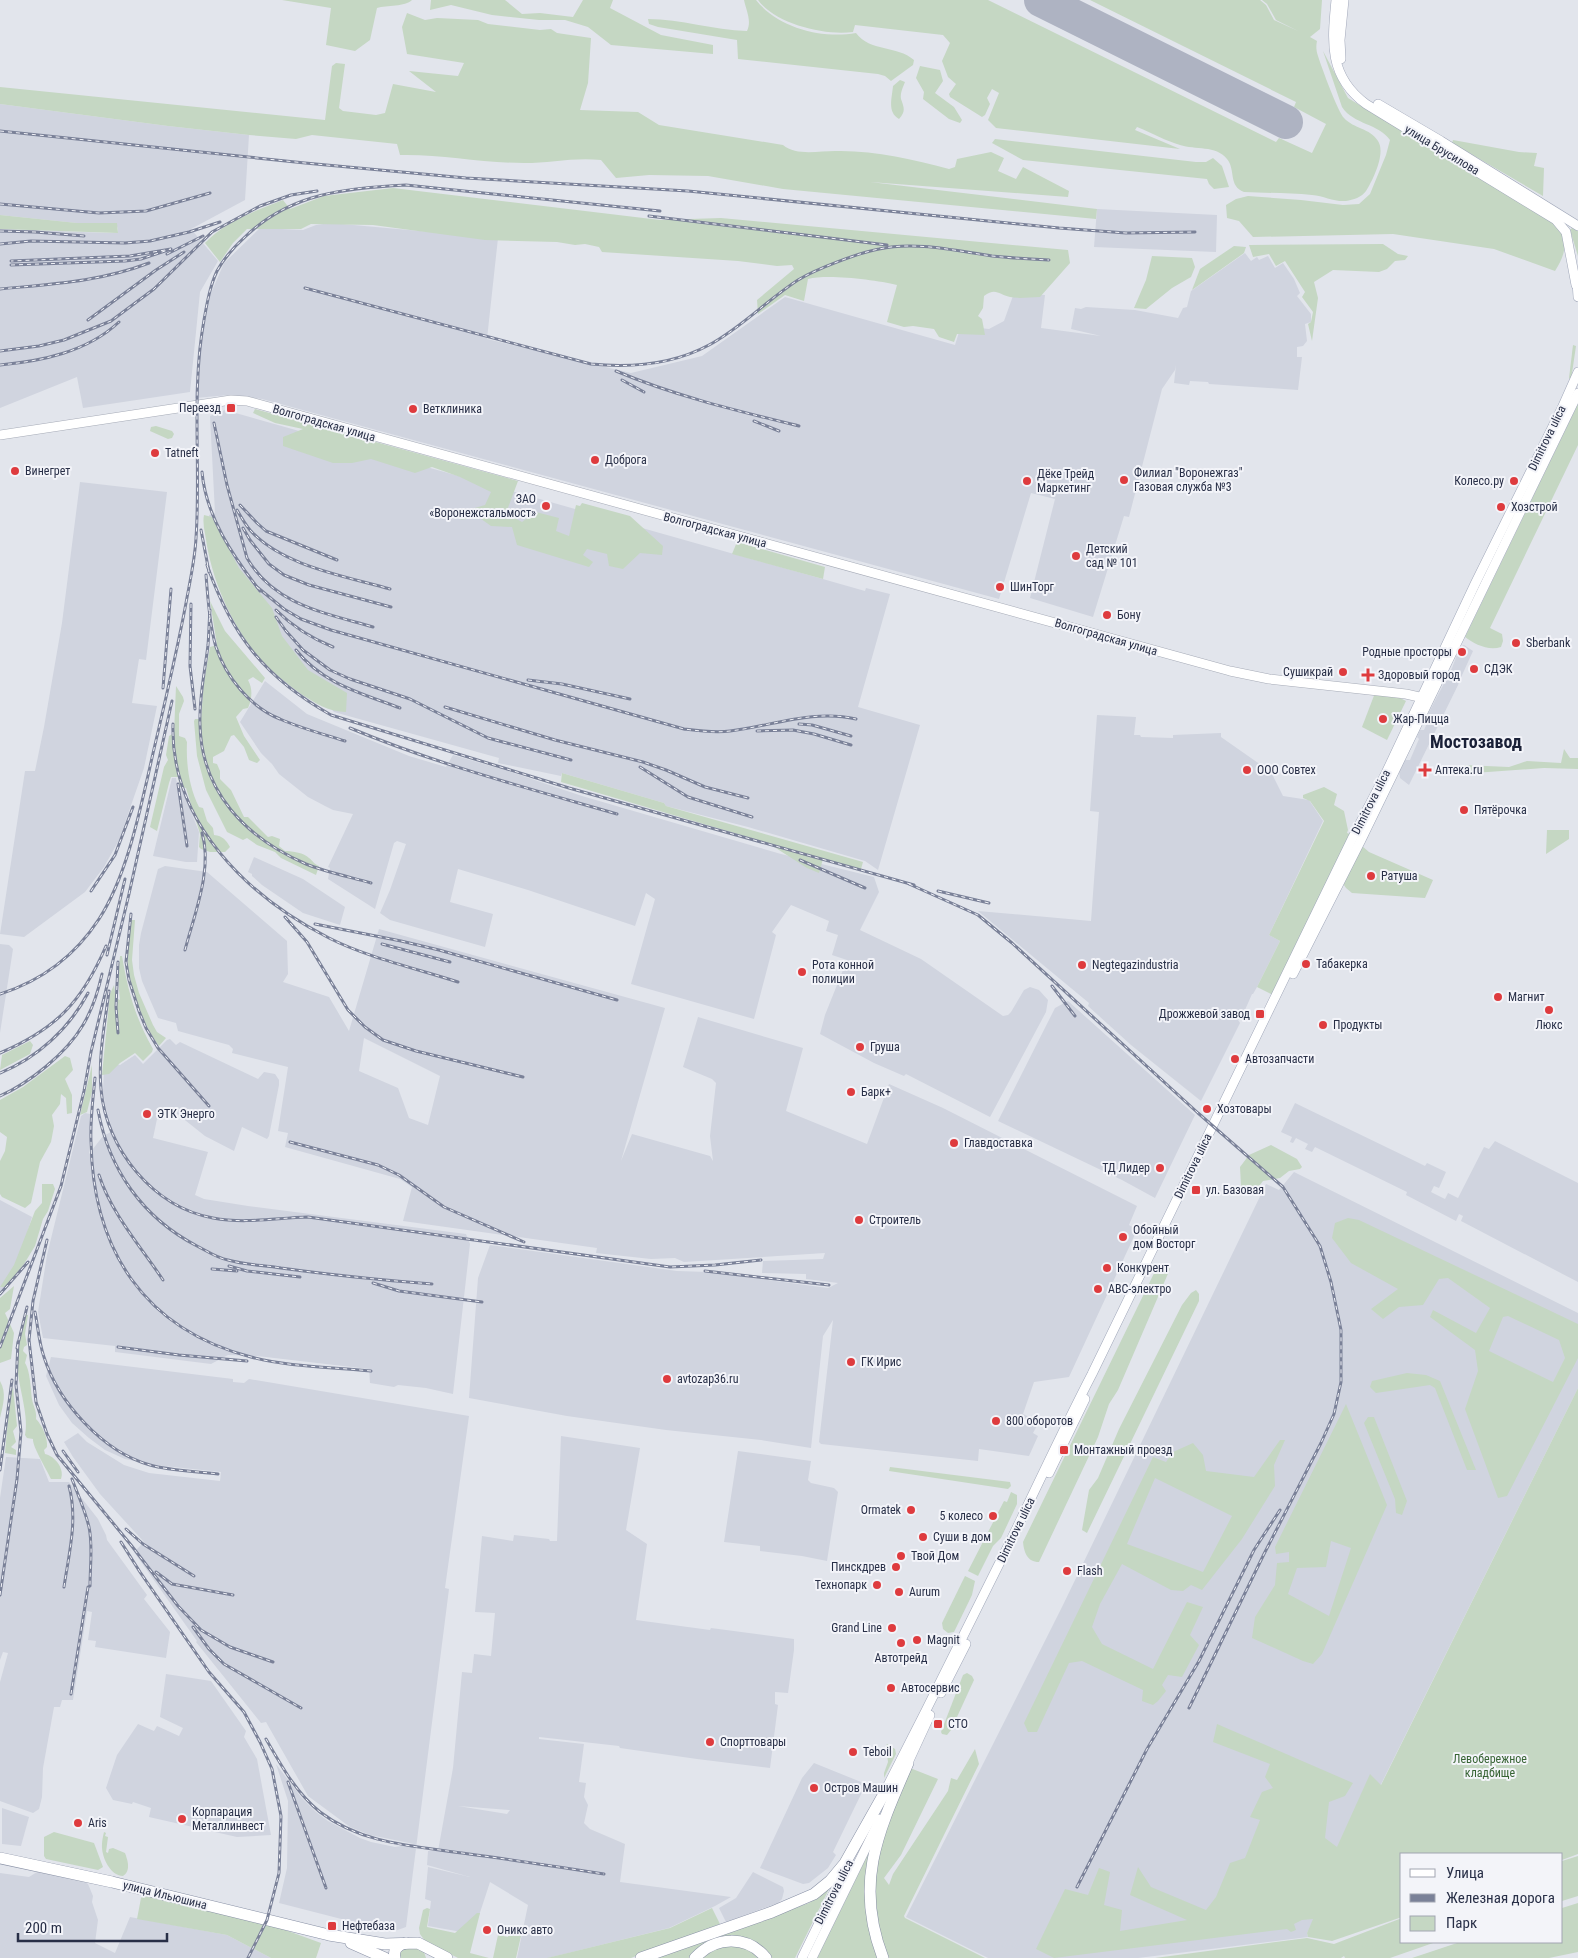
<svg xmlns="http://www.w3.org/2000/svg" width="1578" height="1958" font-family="'Roboto Condensed',sans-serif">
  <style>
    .built { fill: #d0d4df; fill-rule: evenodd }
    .green { fill: #c5d7c3; fill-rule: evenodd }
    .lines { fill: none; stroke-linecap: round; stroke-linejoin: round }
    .runway { stroke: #aeb3c2; stroke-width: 34 }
    .secondary-casing { stroke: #a6abb7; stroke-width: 10 }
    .primary-casing { stroke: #a0a7b9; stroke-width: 10 }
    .highway-casing { stroke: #8890a5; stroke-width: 12 }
    .secondary { stroke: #fff; stroke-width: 9 }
    .primary { stroke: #fff; stroke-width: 9 }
    .highway { stroke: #fff; stroke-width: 11 }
    .rail-casing { stroke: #7a8198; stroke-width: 3 }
    .rail { stroke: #f3f4f9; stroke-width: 1; stroke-dasharray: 4; stroke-linecap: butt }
    .poi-dot { fill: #de3b3e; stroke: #f3f4f9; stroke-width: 2 }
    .labels { text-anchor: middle; stroke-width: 4; stroke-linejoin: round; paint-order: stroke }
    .street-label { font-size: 12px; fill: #282f47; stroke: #f3f4f9 }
    .poi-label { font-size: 12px; fill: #282f47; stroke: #f3f4f9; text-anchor: start }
    .park-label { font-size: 12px; fill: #376434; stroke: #f3f4f9 }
    .district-label { font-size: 18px; font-weight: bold; fill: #1a2037; stroke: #f3f4f9 }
  </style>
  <rect width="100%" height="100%" fill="#e2e5ec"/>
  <!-- built -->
  <g class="built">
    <path d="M0,104l168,22 81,9 -4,65 -54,29 27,32 -18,31 -10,100 -107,16 -6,-31 -77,31v-179l108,4h10v-4l-2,-6h-39l-77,-8z"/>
    <path d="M1097,209l120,6 -1,37 -122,-5z"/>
    <path d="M331,223l167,15 -11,101 144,34 71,-17 83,-59 170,48 6,-19 28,3 15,-8 10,-28 31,2 -4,33 60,8 -30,-7 4,-21 6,1 5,-2 49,3 43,8 5,-10 4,-1 4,-16 54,-38 6,8 6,-4 2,3 9,-4 7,12 8,-5 11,16 6,14 -3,3 14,18v8l-6,2 2,17 -4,5 -6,1v10h5l-4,33 -89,-6 -1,-2 -18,-1 -1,4 -15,-2 2,-18 -1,5 -13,19 -33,128 -5,-1 -31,101 -63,-19 25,-99 -24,-6 -32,106 -737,-200 -33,-4 -34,3 3,-49 10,-49 16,-37 36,-35 43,2 13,-5z"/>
    <path d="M225,410l640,181 1,-3 24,6 -32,113 62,18 -42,145 -13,-9 -117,-34 -82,-21 -2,-3 -102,-30 -1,3 -63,-13 1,-5 -165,-46 -119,-144 -6,-53 6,-2 -5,-97z"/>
    <path d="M80,482l87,10 -21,168 -7,-1 -7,44 25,3 -13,62 -25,72 -15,27 -19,25 -61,45 -24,-3 25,-163h10l9,-44 18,-104z"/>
    <path d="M1464,645l9,6 -15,33 1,-1 -50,102 -9,-7 -1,-7 6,-11h5l9,-21 -2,-2 3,-7h4l5,-11 -2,-3 25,-48 8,-21z"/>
    <path d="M265,681l42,33 102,42 37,11 7,-12 55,16 74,25 199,58 93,23 5,15 -19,38 61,29 82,57 5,-1 3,-3 13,-22 6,-3 9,3 9,10 -2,12 -56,105 -84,-43 -2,2 -30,-13 -54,-29 5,-19 22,-55 -15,-5 6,-20 -12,-4 3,-10 -38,-16 -19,27 4,3 -22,84 -123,-35 24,-85 -9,-6 -11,33 -107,-36 -70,-21 -8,33 43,12 -8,33 -95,-27 -10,-7 10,-23 16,-46 -9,-3 -3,2 -19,66 -47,-30 2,-11 -2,-1 25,-53 -20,-4 -8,-4 -17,-9 -29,-23 -7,-10 -11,-11 -21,-31z"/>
    <path d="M1097,715l39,2 -2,18h6l1,2 32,1v-3l48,-2v4l50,35 12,24 26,4 14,21 -54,114 11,6 -23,46 -4,7h-1l-11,25 -3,1 2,3 -39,78 -70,-56 -43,-39 1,-3 -111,-92 113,10 8,-109 -9,-1z"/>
    <path d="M172,778h4l2,11h4l17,43 -2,30h-11l-33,-6z"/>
    <path d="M254,857l49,22 42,28 -5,18 -37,-12 -41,-28 -10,-9v-2l-4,-2z"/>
    <path d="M165,866l42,6 80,69 1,33 -5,8 46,15 20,34 30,-102 286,79 -44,153 11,-27 78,22 3,5 -3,-25 6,-53 -4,-4 -29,-12 15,-50 105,31 -17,63 81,33 22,-60 54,24 194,98 -8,19 8,5 -68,147 -35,5 -11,32 16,8 -6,11 5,3 -9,20 -50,-7 -1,12 -157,-17 -2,-2 14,-122 -10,16 -12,112 -50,-8 -95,-10 -99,-14 -98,-18 9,-120 12,-33 187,26 31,1 120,16 10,-5 -32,-4v-5l-44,-1 1,-12 60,-2 2,-6 -141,9 -9,-4 -24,1 -55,-6 1,-5 -194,-27 9,-34 -12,-8 -115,-32 3,-14 -10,-2 10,-64 -56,-14 1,-4 -4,-4 -51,-14 -2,-8 -18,-5 -16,-37 -3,-13v-23l2,-12 17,-64zM364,1038l76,38 -12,49 -19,-7 -11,-30 -39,-17z"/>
    <path d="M0,944l9,1 4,4 -13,84z"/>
    <path d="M1068,1001l127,114 -40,83 -33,-18 -124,-59 57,-113z"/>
    <path d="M170,1039l6,6 4,-3 78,37 6,-7 11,2 4,6v5l-10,51 -2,3 -25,-12 -8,24 -29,-15 -34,-27 -11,11 -3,-1 -4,19 55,14 -13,43 9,4 44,7 218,28 4,10 -17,150 -27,-6 -28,-3 -4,2 -24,-4 -1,-14 -112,-13 -29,-1 -17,9 -96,-12v-6l-72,-8 -5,-26 9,-57 34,-139 4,-3 5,1 -1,40 14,-18 10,-5 -7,-22 -3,-17 1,-24 3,-5 13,2 15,-10 8,9 24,-24z"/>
    <path d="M1295,1103l122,59 8,4 2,-3 19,9 -7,16 -5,-2 -3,6 14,7 3,-6 10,5 26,-51 5,2 6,-8 83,42v99l-117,-61 2,-5 -4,-2 -3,7 -50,-26 1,-3 -92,-45 -3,5 -7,-3 3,-5 -12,-6 -3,5 -3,-1 2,-5 -11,-5z"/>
    <path d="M1294,1172l284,141v75l-271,545 1,4 -170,21h-150l-82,-41 157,-312 203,-421 13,6z"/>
    <path d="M0,1200l32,17 -15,49 -17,28z"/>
    <path d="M51,1357l182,22v3l11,1 5,-4 220,37 -24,172 4,1 -43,338 -14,5 -113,-29 8,-35 1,-67 -12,-37 25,33 15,15 12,9 32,17 11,4 24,5 19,-3 -44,-9 -20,-8 -42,-31 -42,-74 -5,1 -65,-81 1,-1 -63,-89 10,-10 -44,-48 -27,-37 -9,-15 14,-9 9,9 37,23 25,8 71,8 1,-9 -67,-7 -29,-6 -20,-9 -16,-12 -17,-15 -13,-18 -13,-29z"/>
    <path d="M561,1436l79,12 -14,82 21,14 -11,76 74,10 1,-2 83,11v11l-6,43 -13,-1v12l3,1 -8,63 -73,-9 -77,-11 -1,-2 -80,-9v2l45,5 -5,38 7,1 -2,14 4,8 -4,18 6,6 35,15 -5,38 111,15 -16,9 -46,22 -121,30h-31l11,-53 -38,-23 -17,52 -45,-8 3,-25 -6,-2 3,-32 42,10 -43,-12 1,-14h10l15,-83 9,-96 10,1 2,-19 17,2 4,-43 -20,-1 7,-76 31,5 1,-6 35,4 1,2h7zM458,1806l51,4h1l-3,4z"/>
    <path d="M738,1451l73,10 -3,19 3,3 23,5 4,4 -11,69 -25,-5 -42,-5v-5l-36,-4z"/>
    <path d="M6,1457l34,2 9,23h20l29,37 8,16 1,5 40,55 -3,4 26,33 -4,26 -71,-11 1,-6 -8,-1 4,-28 -5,-1 -14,89h-11l-2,7h-6l-11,61 -1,29 -3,12 -6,4 -33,-12v-119l8,-29 -5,-1 -3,8v-162z"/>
    <path d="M166,1674l45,7 35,50 -2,6 13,22 14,76 -34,2 -88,-20 2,-9 -18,-6 -1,2 -19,-4 -7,-12 11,-33 21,-31 16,7 3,-5 22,10 4,-8 -23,-11z"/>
    <path d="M814,1763l52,21 -33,68 3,3 -8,13 -19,15 -6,1 -43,-16 42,-90z"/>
    <path d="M2,1808l27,9 -8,29 -19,-2z"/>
    <path d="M37,1872l44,8 7,4 5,12 -1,6 6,18 -3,23 20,10 15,-36 97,18 44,23h-271v-85l29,4z"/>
    <path d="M753,1872l30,15 1,4 -2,8 -4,4 -52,19 -7,-14 17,-10z"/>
  </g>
  <!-- green -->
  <g class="green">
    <path d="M282,0h130c-7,7 -25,5 -35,8l-7,32 -15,11 -29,-6 5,-37z"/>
    <path d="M431,0h74l17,14 18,-1 33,4 10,-17h30l-3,8 51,27 52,10v9l-102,-9 -23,-18 -23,-7h-26l-47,-5 -41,-10 -21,5z"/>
    <path d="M744,0h12c22,28 66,39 100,33 14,19 41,12 58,27l-1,5 -22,16 -6,-5 -7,-2 -140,-15 -1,-19 -79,-13 -9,-3 -1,-5c33,0 65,11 99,12 5,-10 -1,-21 -3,-31z"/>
    <path d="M758,0h230l288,142 3,-4 33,15 14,-29 -32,-17 2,-5 -206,-102h170l6,5 8,15 24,11 -22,-11 -9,-16 -5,-4h60l-2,29 -10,8 7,4c-1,5 -1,9 1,15 3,10 20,56 26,62 10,11 26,10 34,23 8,12 -5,39 -12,50 -4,6 -13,9 -20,10 -12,1 -22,-5 -34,-6 -22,-2 -45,-2 -68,-3 -16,-6 -8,-22 -17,-33 -11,-14 -32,-9 -47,-14 -14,-4 -28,-12 -43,-18l-2,3 45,19 -184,-21 -8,-8 11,-27 -7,-4 -5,9 3,6 -5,11 -3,2 -32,-20 -1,-3 7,-10 -8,-7 -6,-16 8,-18 -7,-8 -88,-10 -2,7c-28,4 -78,-8 -95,-32z"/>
    <path d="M407,13l18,7 12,-2 41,2 10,4 52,6 11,-1 6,4 34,5 -3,45 -8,27 58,2 21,13 124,20c13,11 35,6 52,6 38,-1 77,8 114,18l6,-2 2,-8 34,-7 13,6 -6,13 18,8 7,-12 46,24 -1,6 -198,-15 227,27 -1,10 -313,-30 -75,-13 -59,-1 -33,3 -15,-18c-26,-3 -51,3 -77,3 -42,0 -83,-9 -124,-8l-3,-11 -85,-9 -16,4 -47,-4 -81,-9 -168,-22v-17l325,33 7,-54 4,-3 9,1 -6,44 4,3 33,4 9,-2 8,-29 43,8 -27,-21 49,5 6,-13 -57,-9 -5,-27z"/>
    <path d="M1323,51l25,47 207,126c14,16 11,30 0,47l-61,-22 -101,-15 -140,3 -14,-16 -12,-3 -1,-13 10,-6 12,-3 53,4 42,5 16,-1 11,-10 16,-39 4,-15c-12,-17 -36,-15 -48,-33z"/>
    <path d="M920,66l20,4 3,11 -8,12 19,14 8,13 -2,3 -11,-4 -26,-20 1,-7 -8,-14z"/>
    <path d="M900,80l5,2c-2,5 -5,11 -4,17 3,9 5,12 -2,20 -12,-7 -7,-21 -6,-33z"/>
    <path d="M995,139l201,23h10l7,-4 9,8 7,21 -15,2 -5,-5 -2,-5 -184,-19 -31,-17z"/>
    <path d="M1453,140l66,12 18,1 -3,13 10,2 -1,28 -91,-53z"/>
    <path d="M393,188l267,32 61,-2 347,32 2,13 -30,34c-10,0 -21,2 -30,0 -11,-2 -14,-10 -26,-1l-1,12 -5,8 4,3 3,16 -28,-1 -3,8 -15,-5 -5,-8 -21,-3 -9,1 -17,-5 10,-37c-22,-5 -68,-11 -89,-6l-4,22 -19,-6 -27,19 -1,-14 37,-31 -2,-4 -15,1 -39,-5 -136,-9 -3,-5 -14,-3 -10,1 -18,-3 -72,-2 -112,-15 -62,-1 -10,5h-54l-14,14 -13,19 -15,-19c19,-21 52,-33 78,-43l7,9 34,-13z"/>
    <path d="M0,215l77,8h40l1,10 -118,-4z"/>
    <path d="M1572,228l6,3v25l-8,-26z"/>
    <path d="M1383,244l15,10 10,2 -3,4 -10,1 -8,8 -8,3 -46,-2 -19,12 4,16 -6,43 -4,-17 3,-2 2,-10 -11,-15 3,-5 -20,-31 -9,5 -7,-12 -16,3 -4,-12z"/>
    <path d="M1234,246l12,1 -2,6 -52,37 8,-21z"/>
    <path d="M1152,256l40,2 3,9 -4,10 -19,11 -26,21 -12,-1 12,-28z"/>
    <path d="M1573,345l3,1 -5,34 -2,-2z"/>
    <path d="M1578,404v41l-88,183 12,6 1,7 -2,6c-13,4 -27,-3 -36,-10l1,-2z"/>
    <path d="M255,409l263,72 -12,32 16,9 8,-6 2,-5 27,7 -3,13 13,5 7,-31 4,1 2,-3 48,13 33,30 -1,9 -22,-2 -17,16 -14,-3 -2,-12 -20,-5 -4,6 10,7 -4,5 -72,-22 -5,-18 -21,-1 -14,-10 -16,4v-8l24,-7 6,-13 -31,-15 -28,-10 -17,6 -44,-14 -19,4h-19l-50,-17v-9l20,-8 -28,-6 -22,-10z"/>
    <path d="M156,426l16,5 2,3 -2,4 -4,1 -18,-8 1,-4z"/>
    <path d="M204,515l8,2 27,51 33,40 10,28 26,34 39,23 -1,19c-17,0 -31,-9 -45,-18 -16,-12 -34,-26 -46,-41 -24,-31 -41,-69 -48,-107 -1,-10 -5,-21 -3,-31z"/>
    <path d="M737,542l88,25 -2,12 -91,-25z"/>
    <path d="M210,601l15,30 40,47 -3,5 -9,-6 -5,3c5,9 4,19 0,28l-5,1 -7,8 8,19 16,24 -3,3 -8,-3 -5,-13 -10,-12 -3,1 -7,15 -11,6v6l4,1 3,7v8l11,11 13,27h4l20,20 4,-1 8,3 -1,7 6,5c8,0 19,2 24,7 4,3 5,6 10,8l-3,9 -35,-17 -6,-6 -18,-7 -10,-7 -4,2 -16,-8 -21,-42 -9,-34 -3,-35 1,-2h6l3,-37 6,-35 7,-2z"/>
    <path d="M176,686l7,11 1,4 -5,13v22l6,2 2,4c-1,22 2,45 12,65l4,1 4,13 6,7 1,7c9,1 12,5 16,12l-5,5h-15l-9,-3 -2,-2 1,-13 -14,-46 -6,-1 -2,-10h-7l-2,6 -12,48 -7,-4 14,-60 4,-7 -2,-5 3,-19 5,-3z"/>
    <path d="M1375,693l21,3 10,5 -19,39 -25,-13z"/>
    <path d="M1564,749l6,9h8v11l-34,-1 -84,6 3,-9 46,2 18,-6 34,2z"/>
    <path d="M562,773l102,30 2,3 197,56 -2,7 -38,-10 -4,14 -12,-5 -39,-25 -207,-61z"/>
    <path d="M1324,787l13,7 -3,11 10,6 4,19 -1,3 3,1 -77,161 -16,-8 23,-46 -11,-6 55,-114 -14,-20 -7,-3v-3z"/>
    <path d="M1547,830h22v9l-23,15z"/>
    <path d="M1362,846l7,6 64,28 -8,18 -73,-5 -6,-5 -4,-6z"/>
    <path d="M131,920h4l-3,40 2,15 5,18 14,32 4,7 9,6 -7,8c-15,-20 -28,-54 -31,-79 -2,-15 2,-32 3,-47z"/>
    <path d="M120,956h2c6,35 13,61 31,93l-1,3 -9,9 -8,-8 -15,10 -11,11 -7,1 8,-81 4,-9 2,13 4,2 -2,-20z"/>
    <path d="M30,1041l3,4 -3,9 -30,16 2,-15z"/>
    <path d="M65,1056l5,2 3,12 -8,9 7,16v18l-5,1 -1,-16 -5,-4 -1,10 -8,11 2,11 -3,16 -11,20 -9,41 -6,5 -23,-11 -2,-3v-33l5,-10 2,-14 -7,-5v-32l23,-13z"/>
    <path d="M92,1065v27l-5,20 -7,3z"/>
    <path d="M1271,1145l26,14 5,8 -2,2 -11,2 -9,7 -17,3 -10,13 -8,-2 -4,-6 -1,-19 9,-12z"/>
    <path d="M42,1184h11l2,5 -7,22 -5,8 -8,27 -11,18 -18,23h-6l14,-22 21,-54 7,-8z"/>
    <path d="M1348,1218l11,2 219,104v34l-71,138 -9,2 -33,-89 13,-38 -3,-21 -45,-33 3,-7 43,23 14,-25 -42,-30 -9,1 -16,26 -24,2 -16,12 -12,-10 27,-20 -47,-26 -19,-25 3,-15zM1508,1316l51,24 6,18 -12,24 -64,-31 14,-34z"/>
    <path d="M1159,1263l8,1 3,5 -52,121 -9,14 -11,33 -59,125c-12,0 -15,-10 -16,-20z"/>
    <path d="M14,1286l-4,23 -5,4 9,20 -3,26 -11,4v-65z"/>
    <path d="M1196,1290l3,4v7l-112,232 -5,-3 7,-40 9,-12 21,-49 63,-124 9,-12z"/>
    <path d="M26,1315h2l-3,19 2,11 -3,2 -1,4 4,4 -2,8c5,7 6,27 7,36 1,7 5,12 4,20 6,6 12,19 11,28l-3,3 1,4c10,2 20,15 16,25h-10c-4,-9 -19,-33 -18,-40l-6,-1 -2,-3c4,-17 -5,-44 -7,-62 -2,-19 3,-39 8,-58z"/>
    <path d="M1407,1373l19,2 14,6 36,89h-9l-32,-82 -5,-3 -54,8 -6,-6 2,-6z"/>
    <path d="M0,1381c7,12 3,24 0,37z"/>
    <path d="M13,1387l4,39 -4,5 3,11 -5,5 5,3v5l-11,-2 5,-56z"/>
    <path d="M1578,1388v466l-16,6v-6h-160v63l-70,24 -24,-4 -1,-4 6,-14 -11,1 -8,4 2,6 -5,2 -4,-3 -233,29 -18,-9 29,-60 23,6 11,-27 11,4 -6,33 18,5 -2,21 67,-11 -57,-25 8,-28 13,20 55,23 10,-13 14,-34 15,-5 15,-38 -10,-3 12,-25 11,-4 -8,-11 5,-13 -57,-22 4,-18 136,59 -8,13 -16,6 -4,36 12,9 33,-73 11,11z"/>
    <path d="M1346,1404l41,101 -65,149 -9,10 -10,-3 -51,-23 3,-21 20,-32 2,-22 12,-1v-10l-13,2 -1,-7zM1331,1541l20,7 -22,68 -41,-22 9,-26 29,-1z"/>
    <path d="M1368,1417h6l33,84 -5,14 -6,-2 -1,-14 -31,-76z"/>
    <path d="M1280,1440h5l-11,25 1,21 -33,53 -40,51 -11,-5 -8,6 -12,-1 -49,-26 -22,40 -8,23 10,17 51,25 34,-67 16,5 -13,28 9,10 -17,32 -14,-2 -6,10 4,6 -8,10 -5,4 -11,-4 1,-11 -61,-29 -13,2 -32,69h-9l-4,-9 129,-266 13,5 7,-10 20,-9 10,12 3,16 48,6zM1155,1478l77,38 -29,56 -76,-28z"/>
    <path d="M890,1467l120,15 1,4 -3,3 -119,-18z"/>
    <path d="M1011,1492l6,3v9l-16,34 -8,8 -15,30 -10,-5 36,-70 3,1z"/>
    <path d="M965,1576l10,5 -3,14 -18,37 -6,1 -5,-4 -1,-6z"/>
    <path d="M967,1673l5,3 2,4 -23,50 -4,5 -5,-1 -1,-2 22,-57z"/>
    <path d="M887,1744l8,5 1,5 -12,24v-5l4,-11 -2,-16z"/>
    <path d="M975,1749l4,15 -75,152 1,2 80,40h-98l-9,-27 -4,-35 7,-56 29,-72 28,11 -37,76 -17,23 5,7 4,-11 55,-83 3,-13 6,2z"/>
    <path d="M54,1832l40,11 9,24 -5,3 -52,-11 -2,-3v-19z"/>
    <path d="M104,1832l2,1 -1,3 3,1 -2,15 2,1 1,-4 4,-1 12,5c3,8 6,18 -2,23 -13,0 -22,-20 -21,-32 0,-3 1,-8 2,-12z"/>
    <path d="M872,1846l-4,21 11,91h-62z"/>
    <path d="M1578,1856v40l-16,5v-40z"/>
    <path d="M829,1889l-34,69h-23l-27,-19 -54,19h-35l153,-55z"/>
    <path d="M146,1893l131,34 44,16 -5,15h-45l-44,-23 -90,-16 4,-21z"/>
    <path d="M1578,1903v49l-29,6h-137l48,-16h102v-34z"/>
    <path d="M427,1908l3,1 -3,18 28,6 22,-20h3l-10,40 19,5h-31l-33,-17 -5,-7 -1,-6 4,-18z"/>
    <path d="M712,1908l8,16 -89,34h-84l123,-30z"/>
    <path d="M1402,1918v24h34l-46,16h-45l-1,-2 -3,2h-186l152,-20 27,6z"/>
    <path d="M511,1925l12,2 -7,31h-23l5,-23 10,2z"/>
    <path d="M721,1945l23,1 17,12h-61z"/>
    <path d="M414,1947l10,5 2,6h-26v-9z"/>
  </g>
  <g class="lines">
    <!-- runway -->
    <path class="runway" d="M1041,0l245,122"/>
    <defs>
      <path id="secondary" d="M0,435l231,-35 16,1 983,270 39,8 137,15 22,5"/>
      <g id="primary">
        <path d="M1336,0c-4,41 -8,76 30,104l190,116 10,12 10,53"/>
        <path d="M1341,59l-1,-19 4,-40"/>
        <path d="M1378,104l63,37 137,85"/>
        <path d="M1577,281l1,16"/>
        <path d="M1293,974l68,-134 217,-447"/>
        <path d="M1049,1473l36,-74"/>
        <path d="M941,1693l25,-49"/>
        <path d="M906,1767l24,-52"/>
        <path d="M882,1797c44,-86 87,-172 130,-259 26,-54 52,-110 80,-164l261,-537 33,-64 89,-189 87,-176 16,-36"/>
        <path d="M802,1958l46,-94"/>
        <path d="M812,1958l68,-139"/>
      </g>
      <g id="highway">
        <path d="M0,1858l112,24 217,53 56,9 33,-1 29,15"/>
        <path d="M351,1943l34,15"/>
        <path d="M395,1958c-2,-9 3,-13 11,-15"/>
        <path d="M641,1958l131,-46 42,-18 16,-13 15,-18 40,-71"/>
        <path d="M695,1958c20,-22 52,-23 71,0"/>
        <path d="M883,1958c-29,-75 -5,-126 25,-195"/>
      </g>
    </defs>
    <!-- secondary casing -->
    <use href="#secondary" class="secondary-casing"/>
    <!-- primary casing -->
    <use href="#primary" class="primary-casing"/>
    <!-- highway casing -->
    <use href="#highway" class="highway-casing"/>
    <!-- secondary -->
    <use href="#secondary" class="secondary"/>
    <!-- primary -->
    <use href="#primary" class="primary"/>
    <!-- highway -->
    <use href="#highway" class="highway"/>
    <defs>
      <g id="rail">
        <path d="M0,131l305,32 161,15 222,13 371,37 67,5 69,-1"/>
        <path d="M0,204l99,9 47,-2 64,-18"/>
        <path d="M649,216l238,29"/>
        <path d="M0,231l35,1 49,4"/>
        <path d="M0,244l31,-3 94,2 25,-2 39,-9 31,-10"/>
        <path d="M167,254l36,-18"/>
        <path d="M11,265l114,-4 16,-2 30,-10 -41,7 -119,5"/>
        <path d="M305,288l286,76c41,4 81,1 118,-19 32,-17 58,-45 89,-65 18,-11 60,-27 81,-31 37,-8 77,2 113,7 19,2 38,3 57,4"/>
        <path d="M0,289c52,-5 99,-7 149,-26"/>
        <path d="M88,320l68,-50 28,-18"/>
        <path d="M0,351l39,-5 25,-6 47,-19 43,-32 58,-57 48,-26 31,-11 26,-4"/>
        <path d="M0,365c42,-4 87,-13 119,-43"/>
        <path d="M616,371c59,25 122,40 183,55"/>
        <path d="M622,380l22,12"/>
        <path d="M754,421l25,10"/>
        <path d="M214,423l13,62 20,73c27,47 78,55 126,69"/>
        <path d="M202,472c4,45 31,84 58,119"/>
        <path d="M240,505l17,18 9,8 71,29"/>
        <path d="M237,510c4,7 8,14 13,20 32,36 95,46 140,59"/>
        <path d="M243,528l7,12 19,24 15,11 25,10 82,22"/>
        <path d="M201,530l8,42"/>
        <path d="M207,565c25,71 58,113 124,150l238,73 345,97"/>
        <path d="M206,575c2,23 3,49 10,72 10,30 34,60 64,72 20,9 43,15 65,22"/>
        <path d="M257,587l27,22 17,10 30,11 353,99c16,2 30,4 46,2 42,-5 83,-22 126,-12"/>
        <path d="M191,604l-1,62 5,43"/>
        <path d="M210,610c-1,12 -1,23 -2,35 -3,26 -9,52 -8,79 1,68 46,114 106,140 20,8 44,13 65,19"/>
        <path d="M276,610c17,17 35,28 57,37"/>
        <path d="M276,617l10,14 17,19 27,20 20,9 60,20 78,39 83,22"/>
        <path d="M296,650c27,34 65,43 104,58"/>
        <path d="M528,680l34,4 68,15"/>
        <path d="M163,688l8,-99"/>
        <path d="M445,707l110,33 88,22 23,8 39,17 43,11"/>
        <path d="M173,724c-3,98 75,173 156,214 37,19 89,31 129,44"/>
        <path d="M799,724l13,1 39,11"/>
        <path d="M350,728c86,36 177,60 267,86"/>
        <path d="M757,731l36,-1 21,4 37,11"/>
        <path d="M640,767l48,30 64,20"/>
        <path d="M178,784l9,62"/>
        <path d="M800,860l65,28"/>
        <path d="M909,884l69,31 34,28 186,170 85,74 37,59 11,36 10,48v52l-7,32 -13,29 -57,111 -75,154"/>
        <path d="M91,891l24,-36 18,-48"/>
        <path d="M938,891l51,12"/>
        <path d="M131,914l-5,48 3,18 10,31 7,17 12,20 51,58"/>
        <path d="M285,917l22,25 41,68 17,17 18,13 33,11 107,26"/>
        <path d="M315,924l86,17 38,9 178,50"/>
        <path d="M382,944l68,18"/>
        <path d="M185,950c9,-35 28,-81 17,-117"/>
        <path d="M107,955l18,-76"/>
        <path d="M118,962l-2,45 2,26"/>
        <path d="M1052,986l23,30"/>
        <path d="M109,991c-4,32 -11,66 -8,98 5,60 52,118 112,129 32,6 62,0 95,-1l362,50 45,-2 46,-5"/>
        <path d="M0,994c41,-13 75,-38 99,-75 32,-49 45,-130 59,-187 10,-43 20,-86 28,-129 4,-22 9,-44 10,-65 5,-73 -5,-146 8,-218 3,-17 6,-34 13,-49 7,-13 18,-25 29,-35 45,-43 100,-48 160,-51l254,26"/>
        <path d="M0,1053c56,-24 82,-51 106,-107"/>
        <path d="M0,1073c37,-15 69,-44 88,-80"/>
        <path d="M95,1078c-2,21 -5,42 -4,64 2,108 53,187 160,215 37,10 81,10 120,14"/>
        <path d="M0,1096c29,-13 66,-42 83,-71 9,-15 15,-33 19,-51"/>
        <path d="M98,1110c11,60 45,108 99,136 10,5 20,12 31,14 17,5 36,5 53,8 50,7 100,12 151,16"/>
        <path d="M290,1142l88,23 21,10 45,32 80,35"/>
        <path d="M99,1175c12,38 42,72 64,105"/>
        <path d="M47,1240l-14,61 -4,39 7,62 11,32 10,21 74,90 47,61 23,24 29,17 43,15"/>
        <path d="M229,1266l18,5 53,6"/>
        <path d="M212,1269l25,2"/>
        <path d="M705,1271l124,14"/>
        <path d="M373,1283l26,8 83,11"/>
        <path d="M0,1294l28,-32"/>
        <path d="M35,1312c3,15 4,31 9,45 14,45 59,95 106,108 21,6 46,6 68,9"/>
        <path d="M0,1347l61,-161 23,-95 7,-39 38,-158 43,-193"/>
        <path d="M118,1347l61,8 68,6"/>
        <path d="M17,1348l10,-41"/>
        <path d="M63,1451l15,21"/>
        <path d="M0,1470l12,-90"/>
        <path d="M126,1529l17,15 51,32"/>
        <path d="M121,1542l19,30 69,100 35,40 16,30 12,27 9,47 -2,57 -12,47 -19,38"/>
        <path d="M156,1572l16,12 61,11"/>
        <path d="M64,1587c5,-34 14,-67 5,-101"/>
        <path d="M0,1595l17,-116 4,-47 -5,-47 2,-43"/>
        <path d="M193,1627l16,22 15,15 77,44"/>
        <path d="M71,1694l17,-107 2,-1c0,-19 3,-40 -1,-59 -4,-17 -11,-32 -17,-48"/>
        <path d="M266,1739c15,26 30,54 54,73 43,33 97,34 149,42 45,6 90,13 135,20"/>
        <path d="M288,1782l38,106"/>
        <path d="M1077,1887l70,-138 52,-88 55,-111 26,-40"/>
      </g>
    </defs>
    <!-- rail casing -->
    <use href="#rail" class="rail-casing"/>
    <!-- rail -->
    <use href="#rail" class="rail"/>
  </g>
  <!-- markers -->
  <g class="poi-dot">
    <rect x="226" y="403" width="10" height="10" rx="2.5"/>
    <circle cx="413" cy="409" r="5"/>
    <circle cx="155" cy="453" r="5"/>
    <circle cx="595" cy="460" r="5"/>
    <circle cx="15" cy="471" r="5"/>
    <circle cx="1124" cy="480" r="5"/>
    <circle cx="1027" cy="481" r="5"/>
    <circle cx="1514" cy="481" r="5"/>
    <circle cx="546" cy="506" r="5"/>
    <circle cx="1501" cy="507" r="5"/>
    <circle cx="1076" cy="556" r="5"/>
    <circle cx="1000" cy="587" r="5"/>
    <circle cx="1107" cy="615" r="5"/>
    <circle cx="1516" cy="643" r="5"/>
    <circle cx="1462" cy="652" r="5"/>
    <circle cx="1474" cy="669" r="5"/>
    <circle cx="1343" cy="672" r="5"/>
    <path d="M1365.5 667.5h5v5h5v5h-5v5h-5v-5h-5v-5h5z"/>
    <circle cx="1383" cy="719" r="5"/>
    <circle cx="1247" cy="770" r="5"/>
    <path d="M1422.5 762.5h5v5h5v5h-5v5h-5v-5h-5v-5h5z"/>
    <circle cx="1464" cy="810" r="5"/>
    <circle cx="1371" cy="876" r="5"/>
    <circle cx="1306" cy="964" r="5"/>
    <circle cx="1082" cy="965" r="5"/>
    <circle cx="802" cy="972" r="5"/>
    <circle cx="1498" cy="997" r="5"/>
    <circle cx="1549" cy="1010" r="5"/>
    <rect x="1255" y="1009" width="10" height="10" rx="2.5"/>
    <circle cx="1323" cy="1025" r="5"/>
    <circle cx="860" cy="1047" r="5"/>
    <circle cx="1235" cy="1059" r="5"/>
    <circle cx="851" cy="1092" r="5"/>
    <circle cx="1207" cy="1109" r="5"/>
    <circle cx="147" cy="1114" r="5"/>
    <circle cx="954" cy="1143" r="5"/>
    <circle cx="1160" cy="1168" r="5"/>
    <rect x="1191" y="1185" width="10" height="10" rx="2.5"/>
    <circle cx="859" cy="1220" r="5"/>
    <circle cx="1123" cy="1237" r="5"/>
    <circle cx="1107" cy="1268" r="5"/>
    <circle cx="1098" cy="1289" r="5"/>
    <circle cx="851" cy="1362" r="5"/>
    <circle cx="667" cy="1379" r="5"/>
    <circle cx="996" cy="1421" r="5"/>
    <rect x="1059" y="1445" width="10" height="10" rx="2.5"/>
    <circle cx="911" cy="1510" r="5"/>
    <circle cx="993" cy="1516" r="5"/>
    <circle cx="923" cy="1537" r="5"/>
    <circle cx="901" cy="1556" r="5"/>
    <circle cx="896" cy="1567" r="5"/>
    <circle cx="1067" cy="1571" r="5"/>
    <circle cx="877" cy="1585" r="5"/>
    <circle cx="899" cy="1592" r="5"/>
    <circle cx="892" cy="1628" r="5"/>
    <circle cx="917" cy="1640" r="5"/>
    <circle cx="901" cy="1643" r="5"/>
    <circle cx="891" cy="1688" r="5"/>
    <rect x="933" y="1719" width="10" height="10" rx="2.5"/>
    <circle cx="710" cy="1742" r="5"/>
    <circle cx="853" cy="1752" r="5"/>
    <circle cx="814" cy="1788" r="5"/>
    <circle cx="182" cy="1819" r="5"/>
    <circle cx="78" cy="1823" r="5"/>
    <rect x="327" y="1921" width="10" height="10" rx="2.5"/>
    <circle cx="487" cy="1930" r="5"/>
  </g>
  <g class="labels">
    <!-- street labels -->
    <g class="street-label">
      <text transform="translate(1442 150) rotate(31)" y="4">улица Брусилова</text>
      <text transform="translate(324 423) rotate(16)" y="4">Волгоградская улица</text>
      <text transform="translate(1547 438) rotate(-64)" y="4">Dimitrova ulica</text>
      <text transform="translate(715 530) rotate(15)" y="4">Волгоградская улица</text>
      <text transform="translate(1106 637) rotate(16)" y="4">Волгоградская улица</text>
      <text transform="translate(1371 802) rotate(-63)" y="4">Dimitrova ulica</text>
      <text transform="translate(1193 1166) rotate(-64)" y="4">Dimitrova ulica</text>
      <text transform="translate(1016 1530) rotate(-64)" y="4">Dimitrova ulica</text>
      <text transform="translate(834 1892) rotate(-63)" y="4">Dimitrova ulica</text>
      <text transform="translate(165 1895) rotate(14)" y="4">улица Ильюшина</text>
    </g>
    <!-- poi labels -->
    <g class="poi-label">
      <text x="221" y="412" text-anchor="end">Переезд</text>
      <text x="423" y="413">Ветклиника</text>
      <text x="165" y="457">Tatneft</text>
      <text x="605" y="464">Доброга</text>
      <text x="25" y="475">Винегрет</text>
      <text x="1134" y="477">Филиал "Воронежгаз"<tspan x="1134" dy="14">Газовая служба №3</tspan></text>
      <text x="1037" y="478">Дёке Трейд<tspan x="1037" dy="14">Маркетинг</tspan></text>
      <text x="1504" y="485" text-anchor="end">Колесо.ру</text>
      <text x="536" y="503" text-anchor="end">ЗАО<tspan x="536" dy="14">«Воронежстальмост»</tspan></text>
      <text x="1511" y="511">Хозстрой</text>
      <text x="1086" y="553">Детский<tspan x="1086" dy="14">сад № 101</tspan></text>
      <text x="1010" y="591">ШинТорг</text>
      <text x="1117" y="619">Бону</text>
      <text x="1526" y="647">Sberbank</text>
      <text x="1452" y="656" text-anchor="end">Родные просторы</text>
      <text x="1484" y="673">СДЭК</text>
      <text x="1333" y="676" text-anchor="end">Сушикрай</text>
      <text x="1378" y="679">Здоровый город</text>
      <text x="1393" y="723">Жар-Пицца</text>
      <text x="1257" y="774">ООО Совтех</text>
      <text x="1435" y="774">Аптека.ru</text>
      <text x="1474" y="814">Пятёрочка</text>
      <text x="1381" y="880">Ратуша</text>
      <text x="1316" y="968">Табакерка</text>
      <text x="812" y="969">Рота конной<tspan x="812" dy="14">полиции</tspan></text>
      <text x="1092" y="969">Negtegazindustria</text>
      <text x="1508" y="1001">Магнит</text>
      <text x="1250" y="1018" text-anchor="end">Дрожжевой завод</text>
      <text x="1333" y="1029">Продукты</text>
      <text x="1549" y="1029" text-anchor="middle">Люкс</text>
      <text x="870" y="1051">Груша</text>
      <text x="1245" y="1063">Автозапчасти</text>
      <text x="861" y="1096">Барк+</text>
      <text x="1217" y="1113">Хозтовары</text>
      <text x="157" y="1118">ЭТК Энерго</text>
      <text x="964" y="1147">Главдоставка</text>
      <text x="1150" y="1172" text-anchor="end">ТД Лидер</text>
      <text x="1206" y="1194">ул. Базовая</text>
      <text x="869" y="1224">Строитель</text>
      <text x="1133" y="1234">Обойный<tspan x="1133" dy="14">дом Восторг</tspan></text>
      <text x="1117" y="1272">Конкурент</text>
      <text x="1108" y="1293">АВС-электро</text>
      <text x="861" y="1366">ГК Ирис</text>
      <text x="677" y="1383">avtozap36.ru</text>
      <text x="1006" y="1425">800 оборотов</text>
      <text x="1074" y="1454">Монтажный проезд</text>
      <text x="901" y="1514" text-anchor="end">Ormatek</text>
      <text x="983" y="1520" text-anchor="end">5 колесо</text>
      <text x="933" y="1541">Суши в дом</text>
      <text x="911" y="1560">Твой Дом</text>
      <text x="886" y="1571" text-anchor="end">Пинскдрев</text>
      <text x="1077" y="1575">Flash</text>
      <text x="867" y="1589" text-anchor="end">Технопарк</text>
      <text x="909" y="1596">Aurum</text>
      <text x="882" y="1632" text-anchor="end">Grand Line</text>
      <text x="927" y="1644">Magnit</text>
      <text x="901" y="1662" text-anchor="middle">Автотрейд</text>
      <text x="901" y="1692">Автосервис</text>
      <text x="948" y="1728">СТО</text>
      <text x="720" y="1746">Спорттовары</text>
      <text x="863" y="1756">Teboil</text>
      <text x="824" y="1792">Остров Машин</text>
      <text x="192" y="1816">Kорпарация<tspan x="192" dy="14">Металлинвест</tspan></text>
      <text x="88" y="1827">Aris</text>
      <text x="342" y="1930">Нефтебаза</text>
      <text x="497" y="1934">Оникс авто</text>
    </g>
    <!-- park labels -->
    <g class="park-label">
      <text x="1490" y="1763">Левобережное<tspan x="1490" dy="14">кладбище</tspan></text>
    </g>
    <!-- district labels -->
    <g class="district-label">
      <text x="1476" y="748">Мостозавод</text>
    </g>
  </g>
  <!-- legend -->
  <rect x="1400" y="1853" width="162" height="90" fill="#f3f4f9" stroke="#a2a5b2"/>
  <rect x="1410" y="1869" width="25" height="8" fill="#ffffff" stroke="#a2a5b2"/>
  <text x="1446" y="1878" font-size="15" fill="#282f47">Улица</text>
  <rect x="1410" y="1894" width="25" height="8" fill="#7a8198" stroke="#a2a5b2"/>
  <text x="1446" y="1903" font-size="15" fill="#282f47">Железная дорога</text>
  <rect x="1410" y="1916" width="25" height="15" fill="#c5d7c3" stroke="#a2a5b2"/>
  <text x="1446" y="1928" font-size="15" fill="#282f47">Парк</text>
  <!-- scale -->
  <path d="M18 1933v8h149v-8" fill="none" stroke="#282f47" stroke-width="2.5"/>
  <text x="25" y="1933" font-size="15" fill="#282f47" stroke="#f3f4f9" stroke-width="4" paint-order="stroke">200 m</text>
</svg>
